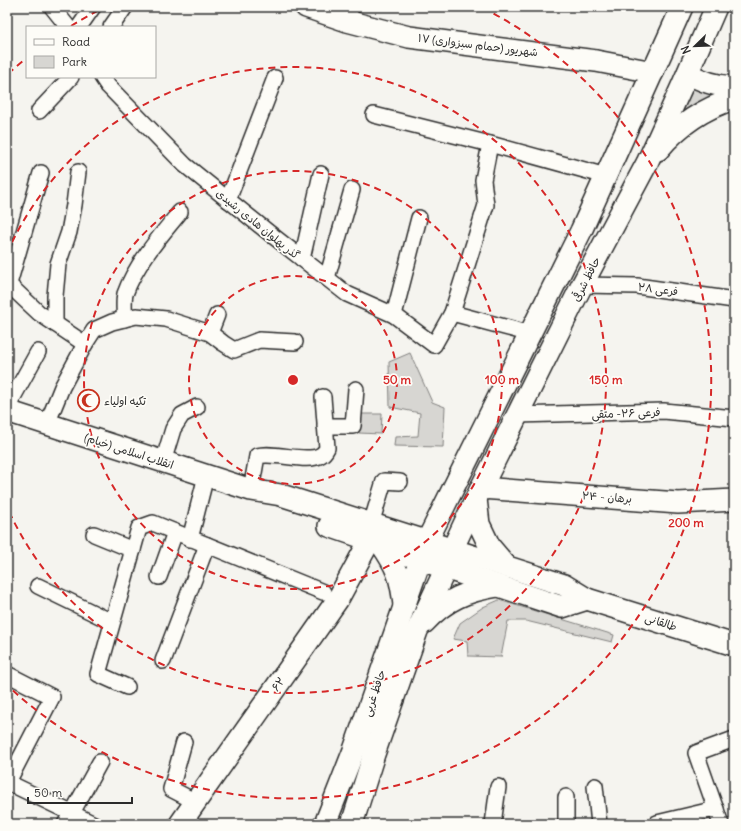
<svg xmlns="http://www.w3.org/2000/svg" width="741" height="831" font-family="Delius,'Playpen Sans Arabic',sans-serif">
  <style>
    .green { fill: #d7d6d2; stroke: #81807e }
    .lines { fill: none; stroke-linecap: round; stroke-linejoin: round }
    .street-casing { stroke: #2b2b2b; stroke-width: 18 }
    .secondary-casing { stroke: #2b2b2b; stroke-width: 24 }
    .street { stroke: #fdfcf7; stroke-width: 15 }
    .secondary { stroke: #fdfcf7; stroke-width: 21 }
    .ring { fill: none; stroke: #d62828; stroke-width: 2; stroke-dasharray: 7 5 }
    .labels { text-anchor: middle; stroke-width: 3.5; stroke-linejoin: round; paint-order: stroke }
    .street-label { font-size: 11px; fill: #2b2b2b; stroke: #fdfcf7 }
    .poi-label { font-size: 11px; fill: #2b2b2b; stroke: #fdfcf7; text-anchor: start }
    .centre { fill: #d62828; stroke: #fdfcf7; stroke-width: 2 }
    .ring-label { font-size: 12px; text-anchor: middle; font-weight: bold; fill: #d62828; stroke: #fdfcf7; stroke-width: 3.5; stroke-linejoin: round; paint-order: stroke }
  </style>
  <rect width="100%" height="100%" fill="#f5f4ef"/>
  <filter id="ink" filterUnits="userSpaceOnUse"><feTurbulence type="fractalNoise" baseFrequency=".025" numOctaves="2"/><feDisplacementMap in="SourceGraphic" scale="8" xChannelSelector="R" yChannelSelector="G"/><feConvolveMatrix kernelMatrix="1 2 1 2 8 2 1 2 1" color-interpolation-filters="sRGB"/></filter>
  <g filter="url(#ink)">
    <!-- green -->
    <g class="green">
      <path d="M691,87l9,2 34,1 -60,32z"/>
      <path d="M410,353l22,49 13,5 -2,40 -49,-1 1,-9 23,-1 2,-23 -30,-6 -1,-45z"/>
      <path d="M360,414h22l-1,20 -22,-1z"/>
      <path d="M499,600l115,35 -2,7 -86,-21h-18l-7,36 -33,-1 -1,-15 -14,-2 7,-16 23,-16z"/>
    </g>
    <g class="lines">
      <defs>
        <g id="street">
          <path d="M52,7l16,20"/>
          <path d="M347,21l4,-14"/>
          <path d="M79,27l14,-20"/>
          <path d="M111,27l14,-20"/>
          <path d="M102,77l6,9 77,79 83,67 79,62 47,21 40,30 18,-32 34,-108 -3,-25 7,-36"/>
          <path d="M39,111l32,-34"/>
          <path d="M374,115l116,29 116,32"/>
          <path d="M228,200l47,-122"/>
          <path d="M302,259l19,-85"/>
          <path d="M327,278l25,-88"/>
          <path d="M7,283l32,30 46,31"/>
          <path d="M9,284l32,-111"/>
          <path d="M582,285l55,1 97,14"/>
          <path d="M452,313l79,21"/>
          <path d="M394,315l25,-97"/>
          <path d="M124,319c1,-7 -1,-17 1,-25 10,-29 36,-59 55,-82"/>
          <path d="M55,324v-28l3,-32 11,-32 5,-27 4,-33"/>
          <path d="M210,333l7,-18"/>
          <path d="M7,408l31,-56"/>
          <path d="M517,415l147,-4 70,7"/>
          <path d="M47,424l15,-37 23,-43 9,-14 18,-8 24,-6 30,3 44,14 13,10 11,7 25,-10 36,2"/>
          <path d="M325,426h28l3,-37"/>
          <path d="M163,462l10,-33 9,-14 15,-8"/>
          <path d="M251,490l6,-34c18,-5 50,8 64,-1 2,-1 5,-5 6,-7l-4,-51"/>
          <path d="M371,524l13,-43 16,1"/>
          <path d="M94,534l39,16"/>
          <path d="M190,539l16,-63"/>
          <path d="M159,577l16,-45"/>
          <path d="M38,586l74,36"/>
          <path d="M163,661l44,-116"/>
          <path d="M7,674l45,23 -44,85"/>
          <path d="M127,687l-29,-13 41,-146 14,-5 170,69"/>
          <path d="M184,742l-13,47 25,13"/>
          <path d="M7,782l87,42"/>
          <path d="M595,786l4,38"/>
          <path d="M657,823l59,-14"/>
          <path d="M65,824l7,-11 28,-51"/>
          <path d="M493,824l5,-37"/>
          <path d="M566,824v-27"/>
          <path d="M721,824l-25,-71 38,-14"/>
        </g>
        <g id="secondary">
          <path d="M306,7l41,14 62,16 187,24 57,11"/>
          <path d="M688,73c14,9 28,13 46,14"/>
          <path d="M658,150c20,-24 46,-42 76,-51"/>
          <path d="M7,411l244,79 30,5 283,90 23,14 147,46"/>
          <path d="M481,488l197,15 56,-3"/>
          <path d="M476,499l3,25 11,23 17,20"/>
          <path d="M329,526l41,14 51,20 141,47 25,-8"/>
          <path d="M381,544c16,23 20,33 23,61"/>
          <path d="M424,623c22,-24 43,-32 74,-37"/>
          <path d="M180,824l158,-225 32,-59"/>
          <path d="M325,824l29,-74 73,-209 154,-310 101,-224"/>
          <path d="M352,824l22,-70 43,-123 29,-63 6,-18 29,-62 101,-203 65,-122 35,-77 34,-79"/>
        </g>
      </defs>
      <!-- street casing -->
      <use href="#street" class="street-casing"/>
      <!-- secondary casing -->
      <use href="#secondary" class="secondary-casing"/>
      <!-- street -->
      <use href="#street" class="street"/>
      <!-- secondary -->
      <use href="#secondary" class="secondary"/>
    </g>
  </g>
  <!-- distance rings -->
  <g class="ring">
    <circle cx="293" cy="380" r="104"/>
    <circle cx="293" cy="380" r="209"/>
    <path d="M7 253A313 313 0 1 1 7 507"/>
    <path d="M8 74A418 418 0 0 1 24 60M71 26A418 418 0 0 1 103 8M483 8A418 418 0 1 1 8 686"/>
  </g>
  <!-- icons -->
  <defs>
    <symbol id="mosque-ring" viewBox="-11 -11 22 22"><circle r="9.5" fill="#fdfcf7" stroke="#c8321e" stroke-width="1.5"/><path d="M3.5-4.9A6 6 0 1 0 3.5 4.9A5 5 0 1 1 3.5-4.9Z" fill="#c8321e"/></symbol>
  </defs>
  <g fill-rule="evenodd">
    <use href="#mosque-ring" x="76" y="388" width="25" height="25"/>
  </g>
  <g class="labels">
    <!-- street labels -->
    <g class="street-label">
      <text transform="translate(478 45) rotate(7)" y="4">۱۷ شهریور (حمام سبزواری)</text>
      <text transform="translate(258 224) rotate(39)" y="4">گذر پهلوان هادی رشیدی</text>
      <text transform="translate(586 279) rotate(-63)" y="4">حافظ شرقی</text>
      <text transform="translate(658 289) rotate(7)" y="4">فرعی ۲۸</text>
      <text transform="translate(626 413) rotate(-2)" y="4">فرعی ۲۶- متقی</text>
      <text transform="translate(129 451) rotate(18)" y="4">انقلاب اسلامی (خیام)</text>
      <text transform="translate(607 497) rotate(4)" y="4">۲۴ - برهان</text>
      <text transform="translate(661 622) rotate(18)" y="4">طالقانی</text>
      <text transform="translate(278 684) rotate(-55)" y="4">۶۲</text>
      <text transform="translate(374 693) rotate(-71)" y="4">حافظ غربی</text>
    </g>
    <!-- poi labels -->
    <g class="poi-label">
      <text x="104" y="405">تکیه اولیاء</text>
    </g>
  </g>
  <circle cx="293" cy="380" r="6" class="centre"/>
  <g class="ring-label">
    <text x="397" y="384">50 m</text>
    <text x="502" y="384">100 m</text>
    <text x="606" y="384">150 m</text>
    <text x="686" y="527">200 m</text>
  </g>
  <!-- margin -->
  <rect width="741" height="831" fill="none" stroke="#fdfcf7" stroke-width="24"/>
  <rect x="12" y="12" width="717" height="807" fill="none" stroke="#2b2b2b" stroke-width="1.5" filter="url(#ink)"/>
  <!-- legend -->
  <rect x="26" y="26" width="130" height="52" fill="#fdfcf7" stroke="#a9a8a5"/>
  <rect x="34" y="39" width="20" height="6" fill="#fdfcf7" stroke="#a9a8a5"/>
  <text x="62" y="46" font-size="12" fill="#2b2b2b">Road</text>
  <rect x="34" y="56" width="20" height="12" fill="#d7d6d2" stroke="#a9a8a5"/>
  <text x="62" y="66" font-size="12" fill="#2b2b2b">Park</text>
  <!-- north arrow -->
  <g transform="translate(695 46) rotate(247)" stroke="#fdfcf7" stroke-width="3" paint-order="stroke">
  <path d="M0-3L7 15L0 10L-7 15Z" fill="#2b2b2b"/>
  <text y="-6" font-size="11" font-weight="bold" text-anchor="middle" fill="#2b2b2b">N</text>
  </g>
  <!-- scale -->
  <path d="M28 797v6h104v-6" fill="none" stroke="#2b2b2b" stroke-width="2"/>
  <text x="34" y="797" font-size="12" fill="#2b2b2b" stroke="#fdfcf7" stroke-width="3" paint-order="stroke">50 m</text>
</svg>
